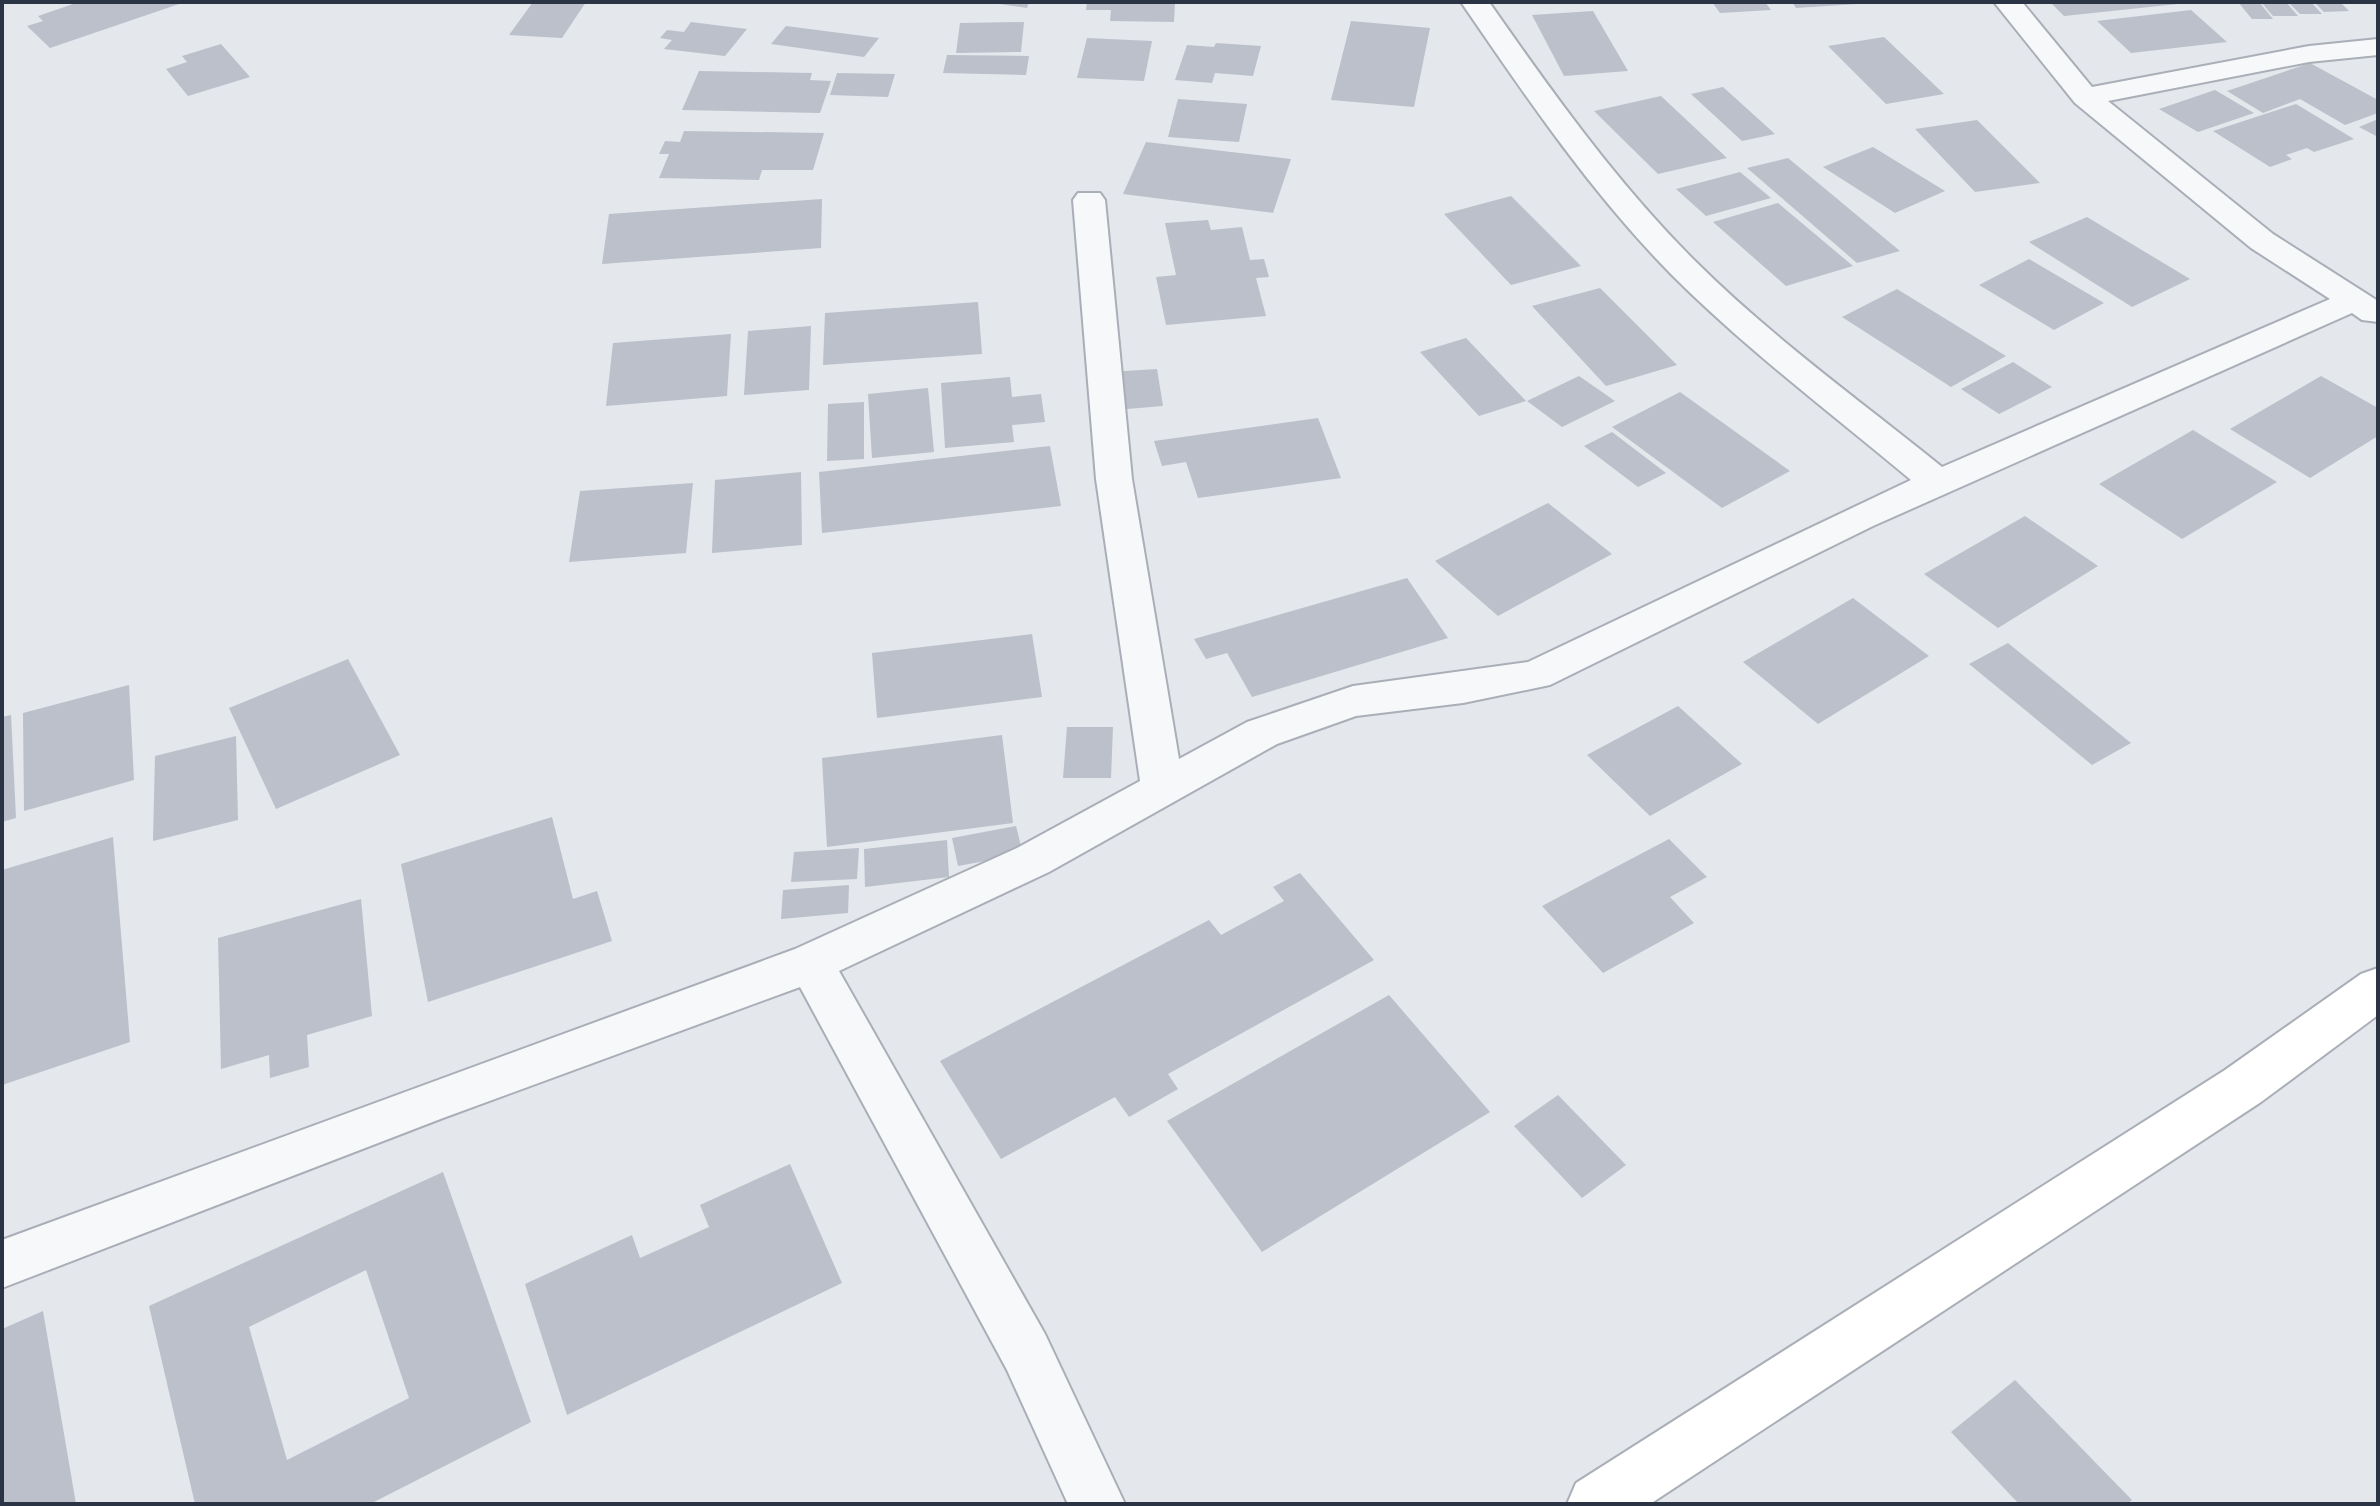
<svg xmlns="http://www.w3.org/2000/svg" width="2380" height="1506" font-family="Ubuntu,sans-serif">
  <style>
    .building { fill: #bbc0ca; fill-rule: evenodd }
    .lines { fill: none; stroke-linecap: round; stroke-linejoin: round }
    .street-casing { stroke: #a9aeb7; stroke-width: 4 }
    .secondary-casing { stroke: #a9aeb7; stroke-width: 4 }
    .street { fill: #f7f8fa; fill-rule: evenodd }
    .secondary { fill: #fff; fill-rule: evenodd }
  </style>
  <rect width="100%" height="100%" fill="#e4e7ec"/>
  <!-- building -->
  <g class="building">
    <path d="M79,2h102l1,1 -132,45 -23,-22 16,-5 -5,-5z"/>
    <path d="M533,2h53l-24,36 -53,-3z"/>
    <path d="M987,2h42l-2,6z"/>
    <path d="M1087,2h88l-1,20 -64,-1 1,-11h-25z"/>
    <path d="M1712,2h53l6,8 -51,3z"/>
    <path d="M1792,2h65v2l-61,4z"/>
    <path d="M2050,2h128v2l-114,12z"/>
    <path d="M2238,2h21l14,17h-21z"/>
    <path d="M2261,2h25l12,14h-25z"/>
    <path d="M2288,2h23l11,12h-22z"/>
    <path d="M2314,2h26l9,9 -25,1z"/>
    <path d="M2191,10l36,32 -96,11 -34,-32z"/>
    <path d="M1593,11l35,60 -64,5 -32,-61z"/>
    <path d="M1351,21l79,7 -16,79 -83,-7z"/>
    <path d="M691,22l56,7 -22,27 -61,-7 8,-9 -12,-2 7,-8 17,2z"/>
    <path d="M1024,22l-3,30 -65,1 4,-30z"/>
    <path d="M786,26l93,12 -15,19 -93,-13z"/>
    <path d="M1884,37l60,57 -58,10 -58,-58z"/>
    <path d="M1087,38l65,3 -8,40 -67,-3z"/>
    <path d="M1216,43l45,3 -8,30 -38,-3 -3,10 -37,-3 12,-35 27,2z"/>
    <path d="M221,44l29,33 -62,19 -22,-27 21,-7 -5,-6z"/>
    <path d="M947,55l82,1 -3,19 -83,-2z"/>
    <path d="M2310,63l68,37v13l-33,12 -45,-26 -37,14 -36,-22z"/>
    <path d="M699,71l113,2 -2,7 21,1 -11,32 -138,-3z"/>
    <path d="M837,73l58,1 -7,23 -58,-2z"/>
    <path d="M1723,87l52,47 -33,7 -51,-47z"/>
    <path d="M2215,90l39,23 -56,19 -39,-23z"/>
    <path d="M1661,96l66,62 -69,16 -64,-63z"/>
    <path d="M1178,99l69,5 -8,38 -71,-5z"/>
    <path d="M2296,104l58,35 -40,13 -7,-4 -21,7 6,4 -22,8 -57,-36z"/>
    <path d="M2378,119v18l-19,-10z"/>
    <path d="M1977,120l63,63 -65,9 -60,-63z"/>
    <path d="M684,131l140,2 -11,37h-51l-3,10 -100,-2 10,-24h-10l6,-13 15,1z"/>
    <path d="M1146,142l145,17 -18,54 -150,-19z"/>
    <path d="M1873,147l72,44 -50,22 -72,-46z"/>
    <path d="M1788,158l112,93 -43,12 -110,-95z"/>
    <path d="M1740,172l31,26 -65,18 -30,-27z"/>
    <path d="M1511,196l70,70 -70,19 -67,-71z"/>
    <path d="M822,199l-1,49 -219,16 7,-50z"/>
    <path d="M1778,203l75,63 -67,20 -73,-64z"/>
    <path d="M2087,217l103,62 -58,28 -103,-65z"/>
    <path d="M1208,220l3,10 31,-3 8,33 14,-1 5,18 -13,1 10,38 -100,9 -10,-48 20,-2 -11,-52z"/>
    <path d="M2029,259l75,44 -50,27 -75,-45z"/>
    <path d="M1600,288l77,77 -71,21 -74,-80z"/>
    <path d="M1897,289l109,67 -55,31 -109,-70z"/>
    <path d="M978,302l4,52 -159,11 2,-52z"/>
    <path d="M811,326l-2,64 -65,5 4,-64z"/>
    <path d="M731,334l-4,62 -121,10 7,-63z"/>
    <path d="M1466,338l60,63 -47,15 -59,-64z"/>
    <path d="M2013,362l39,25 -53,27 -38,-25z"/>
    <path d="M1157,369l6,37 -48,4 -6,-38z"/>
    <path d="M1579,376l36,25 -53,26 -35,-26z"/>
    <path d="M2321,376l57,32v28l-68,42 -80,-49z"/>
    <path d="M1010,377l2,20 29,-3 4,28 -33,3 2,17 -69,6 -4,-65z"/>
    <path d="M928,388l6,64 -62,6 -4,-64z"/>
    <path d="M1680,392l110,79 -68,37 -110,-81z"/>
    <path d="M864,402v57l-37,2 1,-57z"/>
    <path d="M1318,418l23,60 -143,20 -12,-36 -24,4 -8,-25z"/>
    <path d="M2193,430l84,52 -95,57 -83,-55z"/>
    <path d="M1612,432l54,41 -28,14 -54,-41z"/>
    <path d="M1050,446l11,60 -239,27 -3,-61z"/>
    <path d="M801,472l1,73 -90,8 3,-73z"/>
    <path d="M693,483l-7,70 -117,9 11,-71z"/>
    <path d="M1548,503l64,51 -114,62 -63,-55z"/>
    <path d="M2025,516l73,50 -100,62 -74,-54z"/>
    <path d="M1407,578l41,60 -196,59 -25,-44 -21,6 -12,-20z"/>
    <path d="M1853,598l76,58 -111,68 -75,-62z"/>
    <path d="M1032,634l10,63 -165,21 -5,-65z"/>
    <path d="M2008,643l123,100 -39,22 -123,-101z"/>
    <path d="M348,659l52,96 -124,54 -47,-101z"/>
    <path d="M129,685l5,95 -110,31 -1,-98z"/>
    <path d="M1678,706l64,58 -92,52 -63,-61z"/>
    <path d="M11,715l5,103 -14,4v-105z"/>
    <path d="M1067,727h46l-2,51h-48z"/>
    <path d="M1002,735l11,88 -186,24 -5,-89z"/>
    <path d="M236,736l2,84 -85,21 2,-85z"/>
    <path d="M552,817l21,82 24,-8 15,50 -184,61 -27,-138z"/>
    <path d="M1016,826l7,28 -65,12 -6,-28z"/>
    <path d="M113,837l17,205 -128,43v-215z"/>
    <path d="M1669,839l38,38 -37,20 24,26 -91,50 -61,-67z"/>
    <path d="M947,840l2,37 -84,10 -1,-38z"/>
    <path d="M859,848l-2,31 -66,3 3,-30z"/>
    <path d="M1300,873l74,87 -206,114 10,15 -49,28 -14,-20 -114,62 -61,-98 269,-141 12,15 63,-34 -11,-14z"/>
    <path d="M849,885l-1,28 -67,6 2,-29z"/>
    <path d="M361,899l11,117 -65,19 2,32 -39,11 -1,-23 -48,14 -3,-131z"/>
    <path d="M1389,995l101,117 -228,140 -95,-131z"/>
    <path d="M1558,1095l68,70 -44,33 -68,-72z"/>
    <path d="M790,1164l52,119 -275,132 -42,-131 107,-49 8,23 69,-31 -9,-22z"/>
    <path d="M443,1172l88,250 -161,82h-175l-46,-198zM366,1270l43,128 -122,62 -38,-133z"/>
    <path d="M43,1311l33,193h-74v-175z"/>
    <path d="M2015,1380l117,120 -5,4h-108l-68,-72z"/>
  </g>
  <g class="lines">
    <defs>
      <path id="street" d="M1461,2h28c63,90 127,180 205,258 76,76 164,139 248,207l388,-168 -79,-51 -176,-145 -81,-101h28l70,85 217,-41 69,-7v16l-69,7 -201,39 165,133 105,67v21l-16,-2 -10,-7 -479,213 -323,159 -87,18 -107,13 -79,28 -228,128 -210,99 206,363 80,170h-57l-61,-134 -207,-383 -357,131 -441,170v-48l793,-291 222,-101 123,-67 -44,-302 -23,-279 5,-7h22l5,7 27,279 47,280 68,-37 106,-36 175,-24 383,-182c-80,-67 -165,-131 -239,-205 -81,-82 -146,-178 -211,-273z"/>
      <path id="secondary" d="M2378,968v47l-117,87 -611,402h-83l9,-21 649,-413 136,-96z"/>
    </defs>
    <!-- street casing -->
    <use href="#street" class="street-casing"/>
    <!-- secondary casing -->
    <use href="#secondary" class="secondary-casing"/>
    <!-- street -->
    <use href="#street" class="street"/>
    <!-- secondary -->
    <use href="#secondary" class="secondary"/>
  </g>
  <!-- border -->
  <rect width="2380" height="1506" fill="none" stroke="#2b3445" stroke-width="8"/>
</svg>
